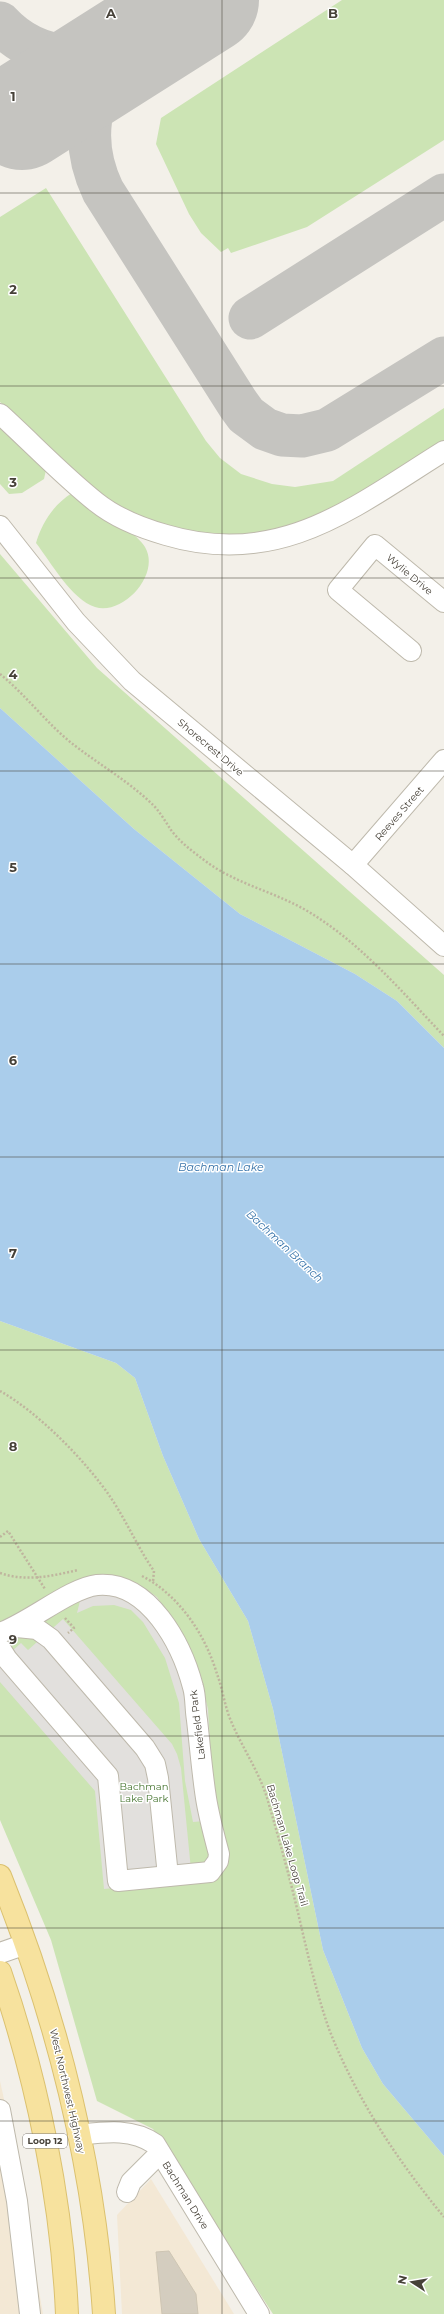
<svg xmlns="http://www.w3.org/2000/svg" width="444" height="2314" font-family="Montserrat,sans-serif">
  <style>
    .commercial { fill: #f3e8d5 }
    .green { fill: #cce4b4 }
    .parking { fill: #e2e0dd }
    .water { fill: #aacdeb }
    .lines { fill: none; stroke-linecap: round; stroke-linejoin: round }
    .taxiway { stroke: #c5c4c0; stroke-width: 43 }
    .runway { stroke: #c5c4c0; stroke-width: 108 }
    .building { fill: #d4cdbf; stroke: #cec5b3 }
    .minor-casing { stroke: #beb9ac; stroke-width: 22 }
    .major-casing { stroke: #dbc16f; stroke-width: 24 }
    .path { stroke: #bfb59e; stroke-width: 2.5; stroke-dasharray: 2 2; stroke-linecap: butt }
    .minor { stroke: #fff; stroke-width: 20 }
    .major { stroke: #f7e29e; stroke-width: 22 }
    .grid { fill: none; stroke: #464138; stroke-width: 1; stroke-opacity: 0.55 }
    .labels { text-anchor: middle; stroke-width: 3; stroke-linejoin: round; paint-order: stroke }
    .shield { fill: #fff; stroke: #7e7a74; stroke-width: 1 }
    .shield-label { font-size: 9px; font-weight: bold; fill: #464138 }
    .street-label { font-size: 10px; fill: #464138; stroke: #fff }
    .park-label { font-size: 10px; fill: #45742f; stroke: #fff }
    .water-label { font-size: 11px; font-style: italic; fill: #3874aa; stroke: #fff }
    .grid-label { font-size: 13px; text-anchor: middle; font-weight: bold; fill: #464138; stroke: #fff; stroke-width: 3; stroke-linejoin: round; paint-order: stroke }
  </style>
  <rect width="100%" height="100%" fill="#f3f0e9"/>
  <!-- commercial -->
  <g class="commercial">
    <path d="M0,2081l12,54 31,179h-43z"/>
    <path d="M151,2179l83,135h-112l-5,-99z"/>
  </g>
  <!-- green -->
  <g class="green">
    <path d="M342,0h102v140l-137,87 -76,26 -3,-5 -7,4 -20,-19 -12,-19 -33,-70 5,-26z"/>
    <path d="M46,188l160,253 14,17 21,16 31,10 23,3 38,-6 111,-73v33c-43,26 -87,59 -133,79 -69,29 -153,15 -213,-28 -16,-11 -29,-25 -42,-39 -19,-17 -37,-34 -56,-51v-185z"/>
    <path d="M0,426l46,44 -2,9 -22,14 -13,1 -9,-10z"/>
    <path d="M72,493c19,13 63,37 73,54 16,27 -22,69 -50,60 -23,-7 -45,-46 -59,-64 6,-20 17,-38 36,-50z"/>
    <path d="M0,554l97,114 347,307v73l-47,-47 -42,-27 -115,-60 -106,-85 -134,-121z"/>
    <path d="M0,1321l116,42 19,15 28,78 36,83 49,82 25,88 50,241 39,98 21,36 61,72v158h-171l-120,-185 -56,-28 -46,-161 -51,-120z"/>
  </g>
  <!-- parking -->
  <g class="parking">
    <path d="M115,1577l22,6 20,14 26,41 15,32 10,39 5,84 4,27 -24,2 -8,-41 -6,-78 -14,-45 -22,-36 -12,-12 -17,-5 -21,1 -16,7 3,-12z"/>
    <path d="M63,1619l109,125 5,10 4,14 11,112 -88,9 -9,-98 -95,-109v-20l21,-19 7,7z"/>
  </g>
  <!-- water -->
  <path class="water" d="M0,708l134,121 106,85 115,60 42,27 47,47v1108l-61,-72 -21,-36 -39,-98 -50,-241 -25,-88 -49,-82 -36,-83 -28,-78 -19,-15 -116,-42z"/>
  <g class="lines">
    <!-- taxiway -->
    <g class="taxiway">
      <path d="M210,0c-25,16 -65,37 -86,57 -39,36 -43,88 -21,134l135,213 8,11 19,14 17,6 20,1 25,-6 117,-72"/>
      <path d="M0,23c37,40 95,43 140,14"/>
      <path d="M250,318l194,-123"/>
    </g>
    <!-- runway -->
    <path class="runway" d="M22,116l183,-116"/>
  </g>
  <!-- building -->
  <path class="building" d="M169,2251l27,43 2,20h-36l-6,-62z"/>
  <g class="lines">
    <defs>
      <g id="minor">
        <path d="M0,414c32,29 62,61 96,88 20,16 45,26 70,33 114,34 188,-28 278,-84"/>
        <path d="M0,526l76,96 56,59 221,184 91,81"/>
        <path d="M411,651l-73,-61 37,-45 69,57"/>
        <path d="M353,865l91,-105"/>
        <path d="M17,1627l20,2 14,10 94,109 10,16 3,14 10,98"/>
        <path d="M0,1633c29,-10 70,-45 97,-48 52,-5 85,60 96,102 3,10 2,22 4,33 3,26 5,52 9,78 3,19 8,37 13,56l-1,7 -8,11 -92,9 -10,-105 -101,-117 -7,-11"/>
        <path d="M0,1953l26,-9"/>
        <path d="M0,2110l17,91 13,113"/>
        <path d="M78,2135c27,-3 54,-7 77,9l104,170"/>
        <path d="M127,2192l4,-10 29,-29"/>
      </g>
      <g id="major">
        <path d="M0,1876c56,139 94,288 104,438"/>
        <path d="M0,1972c37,106 62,229 67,342"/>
      </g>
    </defs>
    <!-- minor casing -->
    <use href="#minor" class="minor-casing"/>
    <!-- major casing -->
    <use href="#major" class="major-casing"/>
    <!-- path -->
    <g class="path">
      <path d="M0,674c27,22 48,51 74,71 26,20 54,36 77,58 8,7 14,18 20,27 9,12 21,21 33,30 31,24 72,32 105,52 53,32 93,80 135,124"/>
      <path d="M0,1391c39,22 86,70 111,107 16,24 27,50 43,73l-1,11"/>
      <path d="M0,1537l8,-6 37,58"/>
      <path d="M0,1573c26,9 52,3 78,-3"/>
      <path d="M142,1576c37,19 63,58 75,98 5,13 7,28 12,42 11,29 30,54 39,85 11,38 22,77 31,116 9,38 17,75 30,112 27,69 68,131 115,188"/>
      <path d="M65,1618l9,10 -6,5"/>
    </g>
    <!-- minor -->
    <use href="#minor" class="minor"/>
    <!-- major -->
    <use href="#major" class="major"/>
  </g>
  <!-- grid -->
  <path class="grid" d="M222,0v2314M0,193h444M0,386h444M0,578h444M0,771h444M0,964h444M0,1157h444M0,1350h444M0,1543h444M0,1736h444M0,1928h444M0,2121h444"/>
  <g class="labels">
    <!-- shield labels -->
    <rect class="shield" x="23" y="2134" width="44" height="14" rx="3"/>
    <g class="shield-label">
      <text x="45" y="2144">Loop 12</text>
    </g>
    <!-- street labels -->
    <g class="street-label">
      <text transform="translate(410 574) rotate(40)" y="4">Wylie Drive</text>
      <text transform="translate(211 747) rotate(40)" y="4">Shorecrest Drive</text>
      <text transform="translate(399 813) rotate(-49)" y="4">Reeves Street</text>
      <text transform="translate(197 1725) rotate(-97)" y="4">Lakefield Park</text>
      <text transform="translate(288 1845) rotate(74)" y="4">Bachman Lake Loop Trail</text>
      <text transform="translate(68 2091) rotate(77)" y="4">West Northwest Highway</text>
      <text transform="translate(186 2195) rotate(58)" y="4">Bachman Drive</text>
    </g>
    <!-- park labels -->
    <g class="park-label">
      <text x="144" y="1790">Bachman<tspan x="144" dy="12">Lake Park</tspan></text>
    </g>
    <!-- water labels -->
    <g class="water-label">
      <text x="221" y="1171">Bachman Lake</text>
      <text transform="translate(285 1246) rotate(43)" y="4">Bachman Branch</text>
    </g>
  </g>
  <g class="grid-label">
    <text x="111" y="18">A</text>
    <text x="333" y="18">B</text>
    <text x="13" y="101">1</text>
    <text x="13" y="294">2</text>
    <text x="13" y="487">3</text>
    <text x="13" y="679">4</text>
    <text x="13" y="872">5</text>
    <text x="13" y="1065">6</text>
    <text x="13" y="1258">7</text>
    <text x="13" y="1451">8</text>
    <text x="13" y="1644">9</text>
  </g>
  <!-- north arrow -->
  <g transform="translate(412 2282) rotate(282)" stroke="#ffffff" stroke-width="3" paint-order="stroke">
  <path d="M0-3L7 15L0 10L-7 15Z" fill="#464138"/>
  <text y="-6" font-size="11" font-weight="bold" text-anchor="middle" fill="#464138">N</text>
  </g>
</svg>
